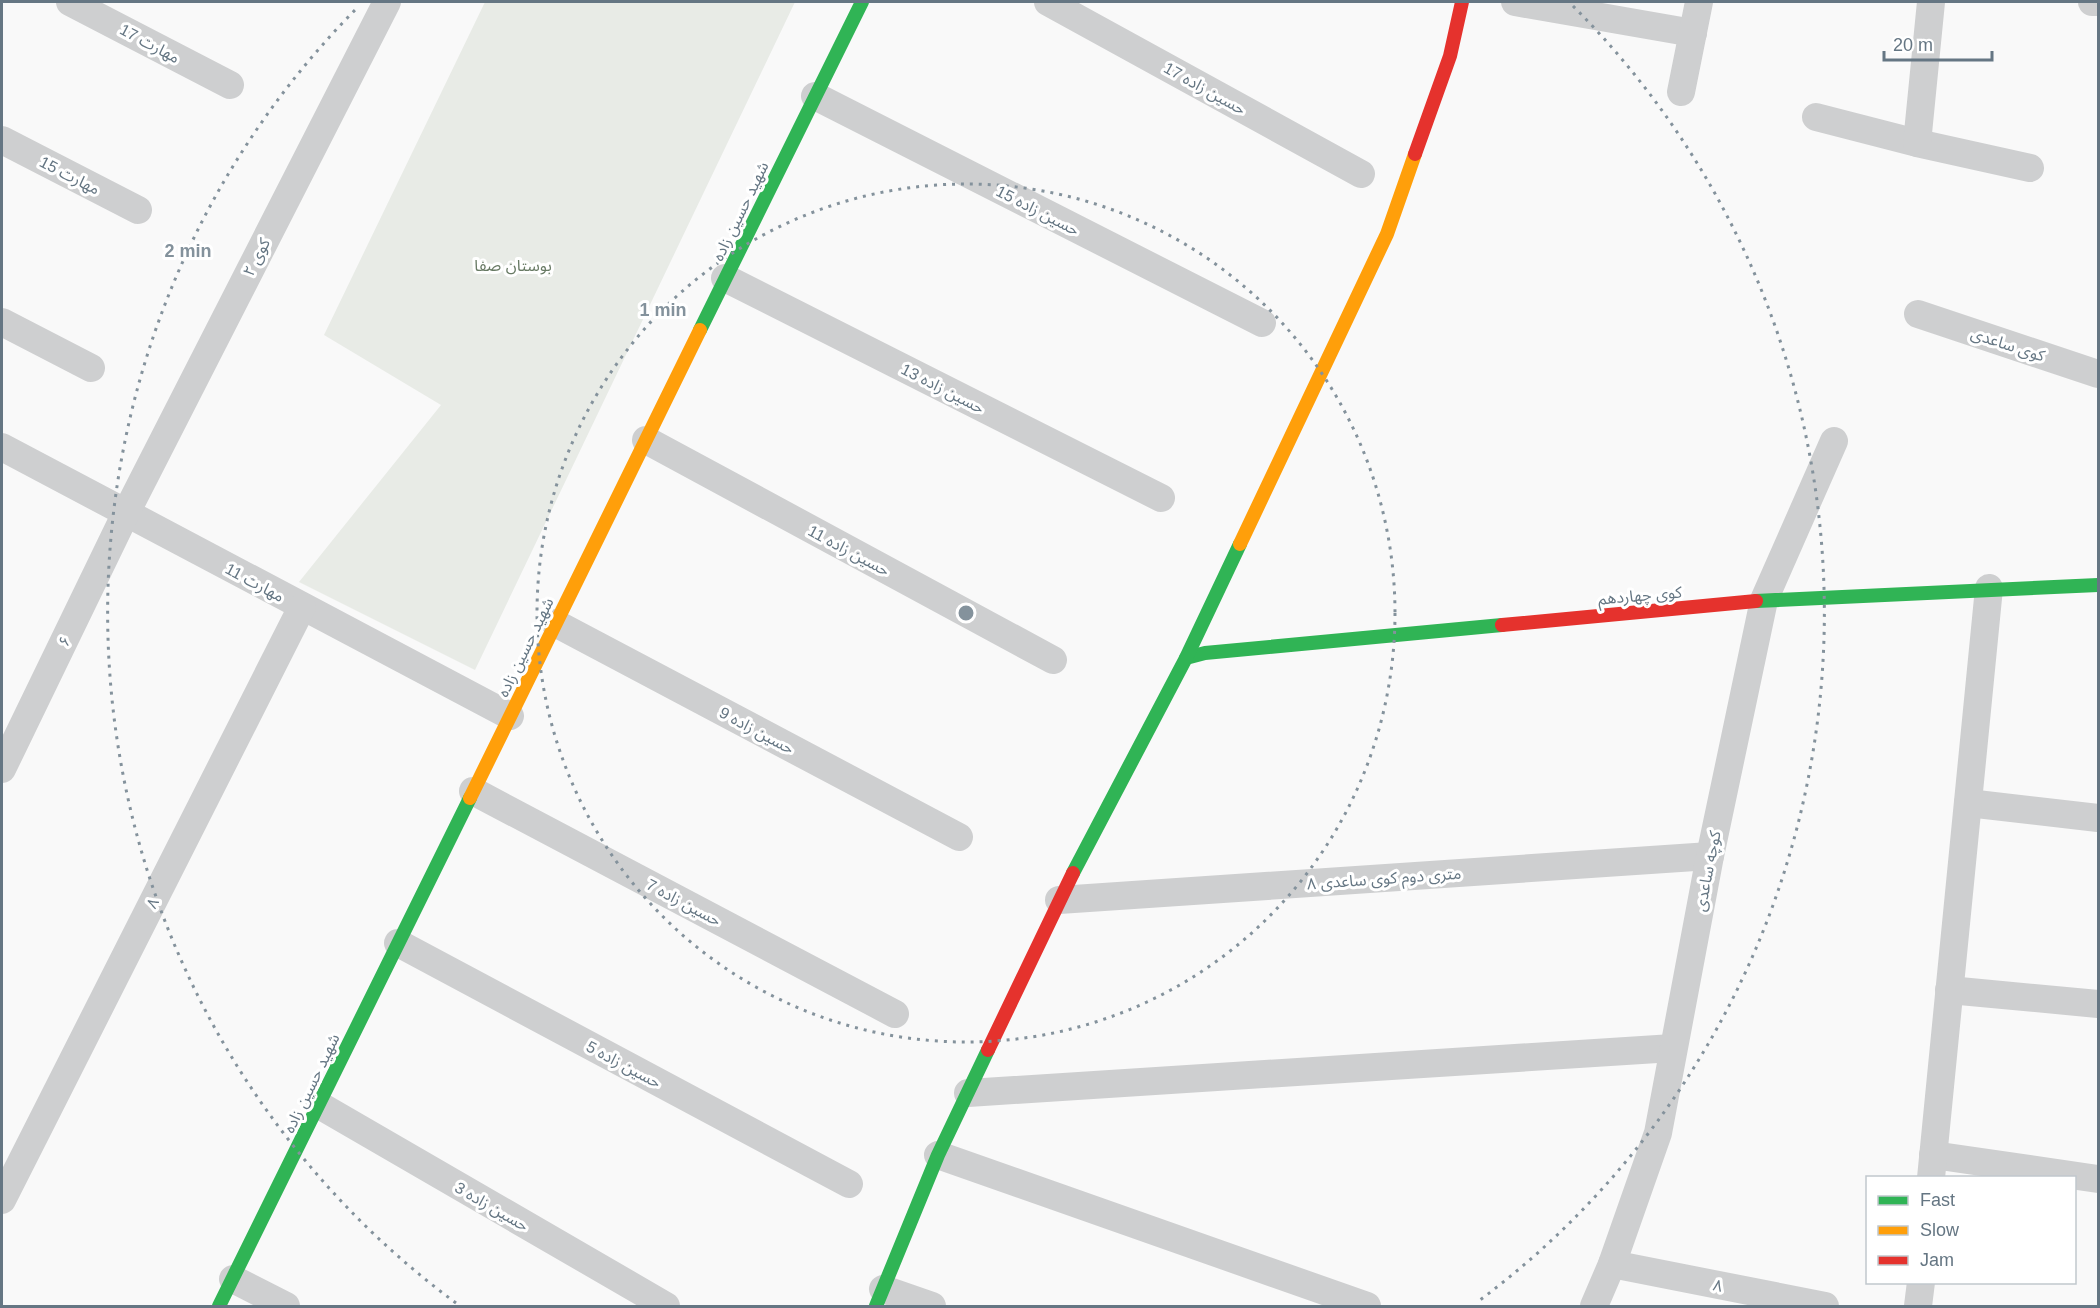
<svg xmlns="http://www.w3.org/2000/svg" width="2100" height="1308" font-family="Arial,'Noto Sans Arabic',sans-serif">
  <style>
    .green { fill: #e8ebe6 }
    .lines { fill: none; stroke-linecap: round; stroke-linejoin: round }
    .street { stroke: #cecfd0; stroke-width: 28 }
    .fast { stroke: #30b455; stroke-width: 14 }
    .slow { stroke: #ff9f0a; stroke-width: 14 }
    .jam { stroke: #e5322d; stroke-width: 14 }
    .ring { fill: none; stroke: #84929c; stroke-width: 3; stroke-dasharray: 3 6 }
    .labels { text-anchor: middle; stroke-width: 6; stroke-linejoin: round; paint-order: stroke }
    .street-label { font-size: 16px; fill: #657683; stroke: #fff }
    .park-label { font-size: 16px; fill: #687a64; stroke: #fff }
    .centre { fill: #84929c; stroke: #fff; stroke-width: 3 }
    .ring-label { font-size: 18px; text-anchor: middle; font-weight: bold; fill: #84929c; stroke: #fff; stroke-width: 6; stroke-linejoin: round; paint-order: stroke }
  </style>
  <rect width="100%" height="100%" fill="#f9f9f9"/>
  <!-- green -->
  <path class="green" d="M485,2h310l-320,668 -176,-88 142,-177 -117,-70z"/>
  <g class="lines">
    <!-- street -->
    <g class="street">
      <path d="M70,2l160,83"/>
      <path d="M1048,2l313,172"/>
      <path d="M1515,2l178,31"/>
      <path d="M2092,2h6"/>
      <path d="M1681,92l18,-90"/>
      <path d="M815,96l447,227"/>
      <path d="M1816,117l101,26 113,25"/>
      <path d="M2,140l136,70"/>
      <path d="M1917,143l14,-141"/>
      <path d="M725,278l436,220"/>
      <path d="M1918,314l180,60"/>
      <path d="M2,322l89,46"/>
      <path d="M646,440l407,220"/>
      <path d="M2,447l508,269"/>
      <path d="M555,623l404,214"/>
      <path d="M2,769l124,-256 261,-511"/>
      <path d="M473,791l422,223"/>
      <path d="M1968,803l130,15"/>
      <path d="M1059,900l651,-44"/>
      <path d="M398,943l451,241"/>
      <path d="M1949,990l149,14"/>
      <path d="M968,1093l705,-45"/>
      <path d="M319,1105l347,201"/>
      <path d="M938,1155l429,151"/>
      <path d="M1933,1155l165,24"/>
      <path d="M1931,1178l58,-590"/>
      <path d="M2,1200l300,-593"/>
      <path d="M1612,1264l213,42"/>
      <path d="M233,1279l53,27"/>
      <path d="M883,1289l49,17"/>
      <path d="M1594,1306l18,-42 46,-131 52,-277 54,-256 70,-159"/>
      <path d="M1918,1306l3,-24"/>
    </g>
    <!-- fast -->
    <g class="fast">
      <path d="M700,330l162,-328"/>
      <path d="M1756,601l342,-16"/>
      <path d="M1186,658l19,-5 297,-28"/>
      <path d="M1073,873l113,-215 54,-114"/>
      <path d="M219,1306l251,-508"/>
      <path d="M876,1306l62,-151 50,-105"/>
    </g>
    <!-- slow -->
    <g class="slow">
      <path d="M1240,544l147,-310 28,-80"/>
      <path d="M470,798l230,-468"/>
    </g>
    <!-- jam -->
    <g class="jam">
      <path d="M1415,154l35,-98 12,-54"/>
      <path d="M1502,625l254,-24"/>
      <path d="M988,1050l85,-177"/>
    </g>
  </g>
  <!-- distance rings -->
  <g class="ring">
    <circle cx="966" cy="613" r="429"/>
    <path d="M456 1303A858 858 0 0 1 359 6M1573 6A858 858 0 0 1 1476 1303"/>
  </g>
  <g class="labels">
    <!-- street labels -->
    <g class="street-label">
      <text transform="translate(150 43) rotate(28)" y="6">مهارت 17</text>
      <text transform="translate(1205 88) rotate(29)" y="6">حسین زاده 17</text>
      <text transform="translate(70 175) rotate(27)" y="6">مهارت 15</text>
      <text transform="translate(1038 210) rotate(27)" y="6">حسین زاده 15</text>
      <text transform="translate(740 211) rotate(-64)" y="6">شهید حسین زاده</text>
      <text transform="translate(256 257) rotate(-63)" y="6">کوی ۲</text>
      <text transform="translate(2008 344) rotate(18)" y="6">کوی ساعدی‌</text>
      <text transform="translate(943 388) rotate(27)" y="6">حسین زاده 13</text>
      <text transform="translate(849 550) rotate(28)" y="6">حسین زاده 11</text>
      <text transform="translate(255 582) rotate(28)" y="6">مهارت 11</text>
      <text transform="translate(1640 595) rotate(-5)" y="6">کوی چهاردهم</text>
      <text transform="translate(64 641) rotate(-64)" y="6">۶</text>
      <text transform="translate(525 647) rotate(-64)" y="6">شهید حسین زاده</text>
      <text transform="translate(757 730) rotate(28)" y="6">حسین زاده 9</text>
      <text transform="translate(1707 871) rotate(-79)" y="6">کوچه ساعدی</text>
      <text transform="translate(1384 878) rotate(-4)" y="6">۸ متری دوم کوی ساعدی</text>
      <text transform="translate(684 902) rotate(28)" y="6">حسین زاده 7</text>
      <text transform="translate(152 903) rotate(-63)" y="6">۸</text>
      <text transform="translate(624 1064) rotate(28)" y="6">حسین زاده 5</text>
      <text transform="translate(311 1083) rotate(-64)" y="6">شهید حسین زاده</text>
      <text transform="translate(492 1206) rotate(30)" y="6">حسین زاده 3</text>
      <text transform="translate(1718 1285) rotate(11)" y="6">۸</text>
    </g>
    <!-- park labels -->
    <g class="park-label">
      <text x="513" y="271">بوستان صفا</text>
    </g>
  </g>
  <circle cx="966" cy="613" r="9" class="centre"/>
  <g class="ring-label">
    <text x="188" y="257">2 min</text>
    <text x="663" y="316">1 min</text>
  </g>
  <!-- border -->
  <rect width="2100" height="1308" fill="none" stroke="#657683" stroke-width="6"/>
  <!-- legend -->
  <rect x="1866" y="1176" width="210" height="108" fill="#ffffff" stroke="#c1c8cd" stroke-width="1.5"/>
  <rect x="1878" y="1196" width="30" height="9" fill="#30b455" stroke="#c1c8cd" stroke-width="1.5"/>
  <text x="1920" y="1206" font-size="18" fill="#657683">Fast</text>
  <rect x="1878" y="1226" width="30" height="9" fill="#ff9f0a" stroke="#c1c8cd" stroke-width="1.5"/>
  <text x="1920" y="1236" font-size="18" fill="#657683">Slow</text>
  <rect x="1878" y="1256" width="30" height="9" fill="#e5322d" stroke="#c1c8cd" stroke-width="1.5"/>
  <text x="1920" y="1266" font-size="18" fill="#657683">Jam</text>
  <!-- scale -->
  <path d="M1884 51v9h108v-9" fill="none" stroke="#657683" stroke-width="3"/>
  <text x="1893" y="51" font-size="18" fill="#657683" stroke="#ffffff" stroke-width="4.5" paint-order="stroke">20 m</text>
</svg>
